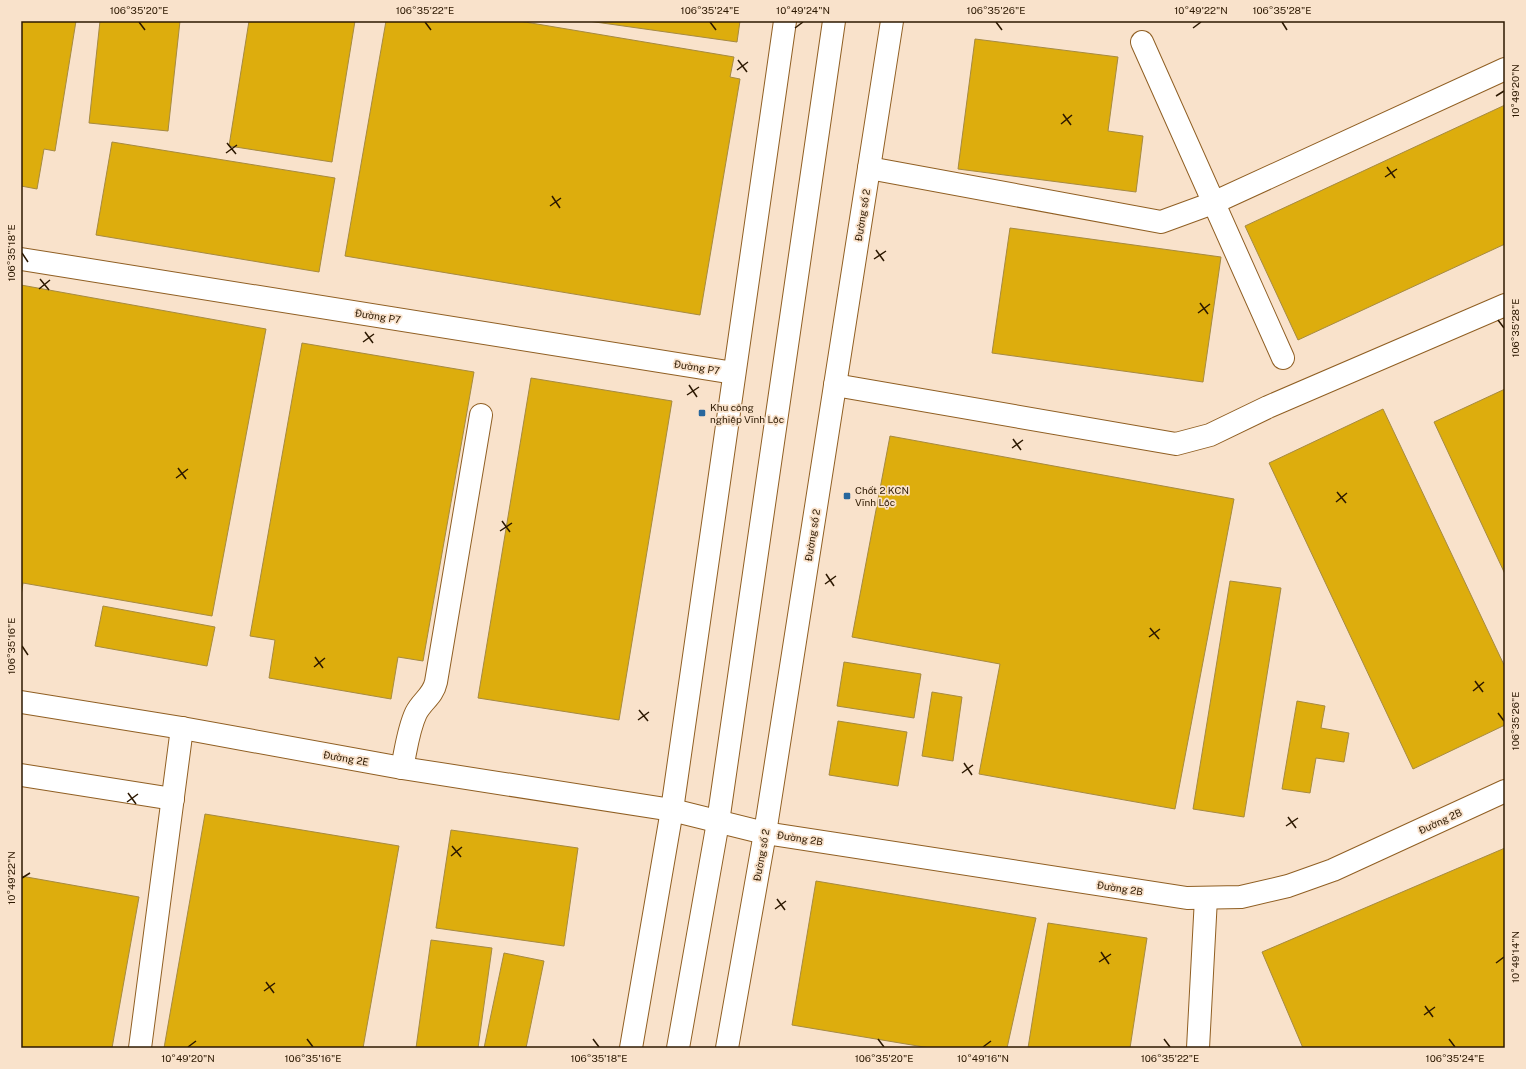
<svg xmlns="http://www.w3.org/2000/svg" width="1526" height="1069" font-family="'Public Sans',sans-serif">
  <style>
    .building { fill: #ddad0d; stroke: #a68a41 }
    .lines { fill: none; stroke-linecap: round; stroke-linejoin: round }
    .minor-casing { stroke: #905f23; stroke-width: 24 }
    .major-casing { stroke: #905f23; stroke-width: 24 }
    .minor { stroke: #fff; stroke-width: 22 }
    .major { stroke: #fff; stroke-width: 22 }
    .ticks { fill: none; stroke: #2c1801; stroke-width: 1.5 }
    .poi-dot { fill: #28679d; stroke: #f9e2cb; stroke-width: 1.5 }
    .labels { text-anchor: middle; stroke-width: 3.5; stroke-linejoin: round; paint-order: stroke }
    .street-label { font-size: 10px; fill: #2c1801; stroke: #f9e2cb }
    .poi-label { font-size: 10px; fill: #2c1801; stroke: #f9e2cb; text-anchor: start }
    .neatline { fill: none; stroke: #2c1801; stroke-width: 1.5 }
    .ticks-label { font-size: 10px; text-anchor: middle; fill: #2c1801 }
  </style>
  <rect width="100%" height="100%" fill="#f9e2cb"/>
  <!-- building -->
  <g class="building">
    <path d="M21,21h55l-21,130 -11,-2 -7,40 -16,-3z"/>
    <path d="M100,21h80l-12,110 -79,-8z"/>
    <path d="M249,21h106l-23,141 -103,-16z"/>
    <path d="M386,21h133l215,36 -4,20 10,2 -40,236 -355,-59z"/>
    <path d="M588,21h152l-3,21z"/>
    <path d="M975,39l143,18 -10,74 35,5 -7,56 -178,-23z"/>
    <path d="M1505,105v139l-207,96 -53,-114z"/>
    <path d="M112,142l223,36 -16,94 -223,-37z"/>
    <path d="M1010,228l211,29 -18,125 -211,-29z"/>
    <path d="M21,285l245,44 -54,287 -189,-33 -2,13z"/>
    <path d="M302,343l172,29 -51,289 -25,-4 -7,42 -122,-21 6,-38 -25,-4z"/>
    <path d="M531,378l141,23 -53,319 -141,-22z"/>
    <path d="M1505,389v185l-71,-152z"/>
    <path d="M1383,409l122,258v58l-92,44 -144,-306z"/>
    <path d="M890,436l344,63 -59,310 -196,-35 21,-110 -148,-27z"/>
    <path d="M1230,581l51,7 -37,229 -51,-8z"/>
    <path d="M103,606l112,21 -8,39 -112,-20z"/>
    <path d="M844,662l77,12 -7,44 -77,-12z"/>
    <path d="M932,692l30,5 -9,64 -31,-5z"/>
    <path d="M1297,701l28,5 -4,22 28,5 -5,29 -28,-4 -6,35 -28,-4z"/>
    <path d="M838,721l69,11 -9,54 -69,-11z"/>
    <path d="M205,814l194,32 -36,202h-199z"/>
    <path d="M451,830l127,18 -14,98 -128,-18z"/>
    <path d="M1505,848v200h-202l-41,-96z"/>
    <path d="M21,876l118,21 -27,151h-91z"/>
    <path d="M816,881l220,37 -29,130h-77l-138,-23z"/>
    <path d="M1048,923l99,15 -17,110h-102z"/>
    <path d="M431,940l61,8 -14,100h-62z"/>
    <path d="M504,953l40,8 -18,87h-42z"/>
  </g>
  <g class="lines">
    <defs>
      <g id="minor">
        <path d="M1142,42l141,316"/>
        <path d="M869,168l292,54 52,-19 292,-134"/>
        <path d="M21,259l713,114"/>
        <path d="M835,385l341,59 34,-9 58,-28 237,-102"/>
        <path d="M21,702l161,26 220,40 270,42 93,23 422,65 54,-1 47,-11 45,-16 172,-79"/>
        <path d="M402,768c4,-18 6,-38 14,-55 6,-12 17,-17 20,-31l45,-267"/>
        <path d="M21,775l152,24"/>
        <path d="M140,1048l42,-320"/>
        <path d="M1198,1048l8,-150"/>
      </g>
      <g id="major">
        <path d="M631,1048l41,-238 113,-789"/>
        <path d="M678,1048l40,-226 116,-801"/>
        <path d="M727,1048l38,-215 127,-812"/>
      </g>
    </defs>
    <!-- minor casing -->
    <use href="#minor" class="minor-casing"/>
    <!-- major casing -->
    <use href="#major" class="major-casing"/>
    <!-- minor -->
    <use href="#minor" class="minor"/>
    <!-- major -->
    <use href="#major" class="major"/>
  </g>
  <!-- ticks -->
  <path class="ticks" d="M139,22l6,8M425,22l6,8M710,22l6,8M996,22l6,8M1282,22l5,8M795,28l8,-6M1193,28l8,-6M738,60l9,12M737,70l11,-8M1496,96l8,-5M1063,114l8,11M1061,124l11,-9M227,143l9,11M226,153l11,-8M1387,167l8,11M1385,177l12,-8M552,196l8,12M550,206l11,-8M876,250l8,11M22,253l6,9M874,259l12,-8M40,279l9,11M39,289l11,-9M1200,303l8,11M1198,313l12,-9M1498,320l6,8M365,332l8,11M363,342l11,-8M689,385l8,12M687,395l12,-8M1013,439l8,11M1012,448l11,-8M178,468l8,11M176,478l12,-9M1337,492l9,11M1336,502l11,-9M502,521l8,11M500,531l12,-8M826,574l8,12M825,584l11,-8M1150,628l9,11M1149,637l11,-8M22,646l6,9M315,657l8,11M314,667l11,-9M1475,681l8,11M1473,691l11,-9M639,710l9,11M1498,713l6,8M638,720l11,-8M964,763l8,12M962,773l11,-8M128,793l8,11M127,802l11,-8M1288,817l8,11M1286,826l12,-8M452,846l9,11M451,856l11,-9M22,878l8,-5M777,899l8,11M775,909l11,-8M1101,952l8,12M1099,962l12,-8M1496,963l8,-6M266,982l8,11M264,991l11,-8M1425,1006l8,11M1424,1015l11,-8M307,1039l6,8M593,1039l6,8M878,1039l6,8M1164,1039l6,8M1449,1039l6,8M188,1047l8,-6M983,1047l8,-6"/>
  <!-- markers -->
  <g class="poi-dot">
    <rect x="698" y="409" width="8" height="8" rx="2"/>
    <rect x="843" y="492" width="8" height="8" rx="2"/>
  </g>
  <g class="labels">
    <!-- street labels -->
    <g class="street-label">
      <text transform="translate(862 215) rotate(-81)" y="4">Đường số 2</text>
      <text transform="translate(378 316) rotate(9)" y="4">Đường P7</text>
      <text transform="translate(697 367) rotate(9)" y="4">Đường P7</text>
      <text transform="translate(812 535) rotate(-81)" y="4">Đường số 2</text>
      <text transform="translate(346 758) rotate(10)" y="4">Đường 2E</text>
      <text transform="translate(1440 821) rotate(-25)" y="4">Đường 2B</text>
      <text transform="translate(800 838) rotate(9)" y="4">Đường 2B</text>
      <text transform="translate(761 855) rotate(-80)" y="4">Đường số 2</text>
      <text transform="translate(1120 888) rotate(9)" y="4">Đường 2B</text>
    </g>
    <!-- poi labels -->
    <g class="poi-label">
      <text x="710" y="411">Khu công<tspan x="710" dy="12">nghiệp Vĩnh Lộc</tspan></text>
      <text x="855" y="494">Chốt 2 KCN<tspan x="855" dy="12">Vĩnh Lộc</tspan></text>
    </g>
  </g>
  <!-- border -->
  <rect width="1526" height="1069" fill="none" stroke="#f9e2cb" stroke-width="44"/>
  <rect x="22" y="22" width="1482" height="1025" class="neatline"/>
  <g class="ticks-label">
    <text x="139" y="14">106°35'20"E</text>
    <text x="425" y="14">106°35'22"E</text>
    <text x="710" y="14">106°35'24"E</text>
    <text x="803" y="14">10°49'24"N</text>
    <text x="996" y="14">106°35'26"E</text>
    <text x="1201" y="14">10°49'22"N</text>
    <text x="1282" y="14">106°35'28"E</text>
    <text transform="translate(1515 91) rotate(-90)" y="4">10°49'20"N</text>
    <text transform="translate(11 253) rotate(-90)" y="4">106°35'18"E</text>
    <text transform="translate(1515 328) rotate(-90)" y="4">106°35'28"E</text>
    <text transform="translate(11 646) rotate(-90)" y="4">106°35'16"E</text>
    <text transform="translate(1515 721) rotate(-90)" y="4">106°35'26"E</text>
    <text transform="translate(11 878) rotate(-90)" y="4">10°49'22"N</text>
    <text transform="translate(1515 957) rotate(-90)" y="4">10°49'14"N</text>
    <text x="188" y="1062">10°49'20"N</text>
    <text x="313" y="1062">106°35'16"E</text>
    <text x="599" y="1062">106°35'18"E</text>
    <text x="884" y="1062">106°35'20"E</text>
    <text x="983" y="1062">10°49'16"N</text>
    <text x="1170" y="1062">106°35'22"E</text>
    <text x="1455" y="1062">106°35'24"E</text>
  </g>
</svg>
